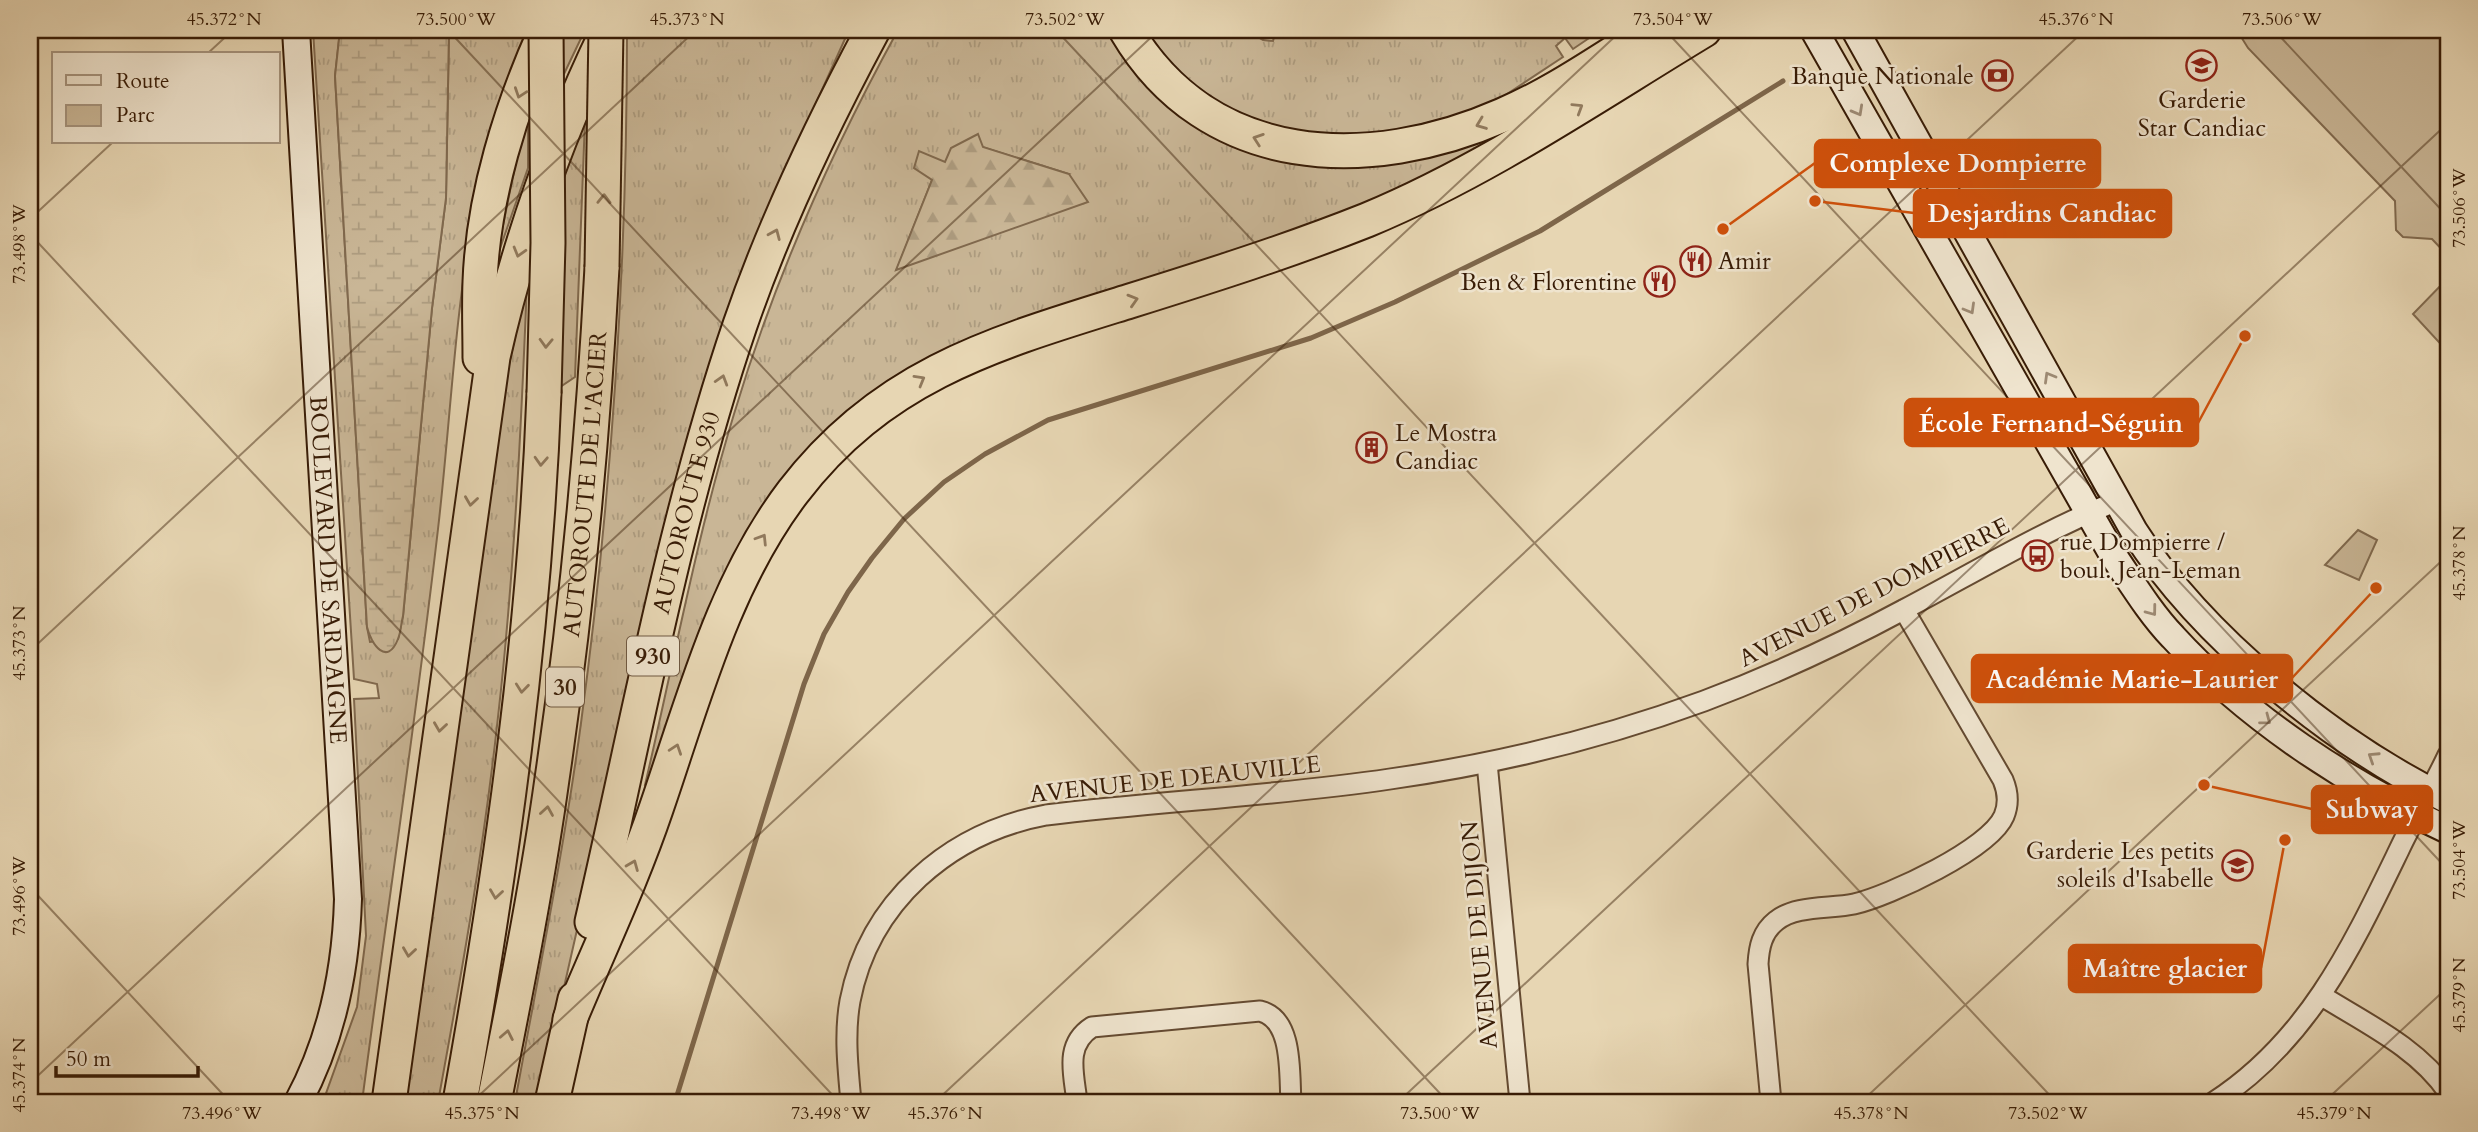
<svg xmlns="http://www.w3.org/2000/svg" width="2478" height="1132" font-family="Cardo,serif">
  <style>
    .grass { fill: url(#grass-tufts); stroke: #80694e; stroke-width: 2; fill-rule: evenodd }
    .forest { fill: url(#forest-firs); stroke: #80694e; stroke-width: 2 }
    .wetland { fill: url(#wetland-marsh); stroke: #80694e; stroke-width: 2 }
    .park { fill: #c9b696; stroke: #80694e; stroke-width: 2 }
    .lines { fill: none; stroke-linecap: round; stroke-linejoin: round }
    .stream { stroke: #7e664a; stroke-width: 5 }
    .street-casing { stroke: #644a31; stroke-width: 23 }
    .secondary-casing { stroke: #381c06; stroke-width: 30 }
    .highway-casing { stroke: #381c06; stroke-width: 37 }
    .street { stroke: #efe4ce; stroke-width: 19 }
    .secondary { stroke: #efe4ce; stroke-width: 26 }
    .highway { stroke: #e7d6b3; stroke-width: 33 }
    .highway-bridge-casing { stroke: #381c06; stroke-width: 37; stroke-linecap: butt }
    .highway-bridge { stroke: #e7d6b3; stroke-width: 33 }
    .oneway { stroke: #90795c }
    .oneway2 { stroke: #9d8a74 }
    .ticks { fill: none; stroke: #381c06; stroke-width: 2; stroke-opacity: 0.45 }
    .labels { text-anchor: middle; stroke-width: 5; stroke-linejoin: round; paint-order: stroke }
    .shield { fill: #efe4ce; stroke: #6f5842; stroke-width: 2 }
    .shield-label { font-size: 23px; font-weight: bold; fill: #381c06 }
    .poi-label { font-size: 24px; fill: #381c06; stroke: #efe4ce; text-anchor: end }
    .street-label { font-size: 24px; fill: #381c06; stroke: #efe4ce }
    .leader { fill: none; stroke: #ce500b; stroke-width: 2.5 }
    .callout-dot { fill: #ce500b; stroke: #efe4ce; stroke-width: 2.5 }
    .callout { fill: #ce500b; stroke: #ce500b; stroke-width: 2.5 }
    .callout-label { font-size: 26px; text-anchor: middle; font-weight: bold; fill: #fff }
    .neatline { fill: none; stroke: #381c06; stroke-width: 2.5 }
    .ticks-label { font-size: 18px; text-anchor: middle; fill: #381c06 }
  </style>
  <defs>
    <pattern id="grass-tufts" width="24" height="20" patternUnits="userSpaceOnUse" patternTransform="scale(1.75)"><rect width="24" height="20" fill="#c9b696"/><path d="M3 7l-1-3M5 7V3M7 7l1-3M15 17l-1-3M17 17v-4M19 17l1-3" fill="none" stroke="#ad9c80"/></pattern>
    <pattern id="forest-firs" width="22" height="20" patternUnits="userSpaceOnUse" patternTransform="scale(1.75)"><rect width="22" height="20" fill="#c9b696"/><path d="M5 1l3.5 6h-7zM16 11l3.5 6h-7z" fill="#ad9c80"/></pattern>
    <pattern id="wetland-marsh" width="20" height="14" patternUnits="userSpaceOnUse" patternTransform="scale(1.75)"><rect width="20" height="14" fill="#c9b696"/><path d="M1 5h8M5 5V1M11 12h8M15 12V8" fill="none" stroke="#ad9c80"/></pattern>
  </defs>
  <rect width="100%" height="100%" fill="#e7d6b3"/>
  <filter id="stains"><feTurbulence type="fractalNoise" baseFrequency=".00286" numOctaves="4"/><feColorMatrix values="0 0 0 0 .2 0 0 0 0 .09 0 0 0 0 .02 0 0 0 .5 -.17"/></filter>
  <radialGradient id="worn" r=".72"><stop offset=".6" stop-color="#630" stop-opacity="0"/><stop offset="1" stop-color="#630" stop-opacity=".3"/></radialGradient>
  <!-- grass -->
  <g class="grass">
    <path d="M313,30h27l-5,46 32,551 3,15 28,-3 5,-23 29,-308 14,-110 3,-168h76v11c-68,152 -68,325 -87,488 -22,191 -51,382 -76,573h-35l-3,-3 33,-92 9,-71 -12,-237 25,-1 -2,-14 -23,-5z"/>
    <path d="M562,30h23l-22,46z"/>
    <path d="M849,30l-84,186 -174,652 -53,234h-23c23,-126 49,-252 66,-379 31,-230 46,-461 46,-692z"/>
    <path d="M898,30h213l171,129 321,-78 -206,115 -309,106 -272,145 -162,339 -9,-1c29,-124 52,-250 89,-371 40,-134 97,-262 164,-384zM982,147l87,27 -172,95 35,-89 14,-17z"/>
    <path d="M1141,30h105l17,10 10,1 3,-11h325l-28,19 -8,-11 -9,8 7,11 -65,43 -31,13 -101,25 -97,-8 -75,-40z"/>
    <path d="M528,102v66l-32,92z"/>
    <path d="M585,120l-10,257 -15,10 4,-221z"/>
    <path d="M527,283c-6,148 -13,296 -30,443 -14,127 -36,251 -59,376h-33l102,-728z"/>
  </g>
  <!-- forest -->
  <path class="forest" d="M978,134l5,13 86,27 19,28 -192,68 36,-90 -18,-12 5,-17 26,11 6,-14z"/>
  <!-- wetland -->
  <path class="wetland" d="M340,30h109l-3,168 -14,110 -29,308c-2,7 -2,16 -5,23 -11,28 -27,5 -31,-12l-32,-551z"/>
  <!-- park -->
  <g class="park">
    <path d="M2242,30h206v226l-16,-17 -29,-2 -7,-7 -1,-29 -147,-153 -10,-16z"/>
    <path d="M2448,278v74l-35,-38z"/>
    <path d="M2358,530l19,10 -18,40 -34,-15z"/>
  </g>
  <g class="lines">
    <!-- stream -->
    <path class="stream" d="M675,1102l129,-418 20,-50 24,-42 24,-34 32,-39 40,-37 41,-28 63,-34 263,-82 84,-36 145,-71 243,-150"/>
    <defs>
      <g id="street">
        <path d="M1487,763l33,339"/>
        <path d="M2322,996c45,28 96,52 126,96"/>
        <path d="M851,1102c-3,-33 -7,-68 -1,-101 19,-99 99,-168 196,-186 114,-14 230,-19 344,-36 107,-15 213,-41 314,-78 69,-26 136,-57 201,-92 70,-37 138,-78 212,-108"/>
        <path d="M1077,1102c-3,-28 -13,-57 15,-75l168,-16c34,8 29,64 31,91"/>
        <path d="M1771,1102l-13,-138c1,-17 4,-32 18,-43 19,-16 54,-12 78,-17 35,-8 136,-55 150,-88 5,-12 4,-24 -1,-36l-99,-170"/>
        <path d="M2214,1102c94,-61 138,-155 185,-252 15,-32 34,-63 49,-95"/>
      </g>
      <g id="secondary">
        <path id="s1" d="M296,30l52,869c-2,71 -16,140 -50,203"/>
        <path d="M1814,30l299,525c19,28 37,58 60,82 75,82 175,147 275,193"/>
        <path d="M1855,30l279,501c68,107 200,213 314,269"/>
      </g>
      <g id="highway">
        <path d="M1126,30c82,139 243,144 377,85 52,-22 99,-56 147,-85"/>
        <path d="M480,358c0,-25 -1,-51 0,-76 3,-85 31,-175 66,-252"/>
        <path id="s2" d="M592,922c46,-199 82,-403 148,-597 35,-102 82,-200 133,-295"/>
        <path d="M570,1019c29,-70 62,-139 86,-210 37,-107 67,-225 137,-317 90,-118 202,-149 337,-191 80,-25 159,-50 237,-81 120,-50 226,-123 337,-190"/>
        <path d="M389,1102l104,-745c26,-116 63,-220 115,-327"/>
        <path d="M460,1102c42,-234 75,-470 84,-709"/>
        <path id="s3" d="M494,1102c21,-107 43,-215 58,-323 25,-170 41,-340 50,-512"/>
        <path d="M552,1102l23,-103"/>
      </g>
    </defs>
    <!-- street casing -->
    <use href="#street" class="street-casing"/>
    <!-- secondary casing -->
    <use href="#secondary" class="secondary-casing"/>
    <!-- highway casing -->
    <use href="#highway" class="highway-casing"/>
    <!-- street -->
    <use href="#street" class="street"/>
    <!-- secondary -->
    <use href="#secondary" class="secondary"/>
    <!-- highway -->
    <use href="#highway" class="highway"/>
    <defs>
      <g id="highway-bridge">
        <path d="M602,267l4,-237"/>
        <path d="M544,393l4,-150 -2,-213"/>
      </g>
    </defs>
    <!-- highway-bridge casing -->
    <use href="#highway-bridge" class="highway-bridge-casing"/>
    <!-- highway-bridge -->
    <use href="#highway-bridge" class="highway-bridge"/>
  </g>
  <!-- one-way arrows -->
  <defs><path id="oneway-chevron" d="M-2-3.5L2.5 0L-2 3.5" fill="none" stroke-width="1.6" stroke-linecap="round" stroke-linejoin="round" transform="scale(1.75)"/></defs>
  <g class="oneway">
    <use href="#oneway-chevron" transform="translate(520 93) rotate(109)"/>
    <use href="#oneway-chevron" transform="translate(1578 108) rotate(-32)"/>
    <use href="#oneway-chevron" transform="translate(1481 124) rotate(159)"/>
    <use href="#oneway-chevron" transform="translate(1258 139) rotate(-161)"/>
    <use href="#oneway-chevron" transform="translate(604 199) rotate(-89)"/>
    <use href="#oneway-chevron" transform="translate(775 234) rotate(-67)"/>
    <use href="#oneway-chevron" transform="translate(519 252) rotate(106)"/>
    <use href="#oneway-chevron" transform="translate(1133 300) rotate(-17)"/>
    <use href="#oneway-chevron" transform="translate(546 343) rotate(92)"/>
    <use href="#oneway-chevron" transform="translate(722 380) rotate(-73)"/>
    <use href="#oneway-chevron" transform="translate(920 380) rotate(-30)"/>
    <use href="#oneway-chevron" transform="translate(541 461) rotate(93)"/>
    <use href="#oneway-chevron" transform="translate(471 501) rotate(98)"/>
    <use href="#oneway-chevron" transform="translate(762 539) rotate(-58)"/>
    <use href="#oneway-chevron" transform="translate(522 688) rotate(96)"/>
    <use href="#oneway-chevron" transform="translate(440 727) rotate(98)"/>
    <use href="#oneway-chevron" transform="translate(676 749) rotate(-71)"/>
    <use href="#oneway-chevron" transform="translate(547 811) rotate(-81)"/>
    <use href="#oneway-chevron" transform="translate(633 865) rotate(-68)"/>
    <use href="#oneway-chevron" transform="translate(496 894) rotate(98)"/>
    <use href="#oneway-chevron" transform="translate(409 952) rotate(98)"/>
    <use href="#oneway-chevron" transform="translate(507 1035) rotate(-79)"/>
  </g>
  <g class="oneway2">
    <use href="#oneway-chevron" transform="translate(1858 111) rotate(61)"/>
    <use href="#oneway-chevron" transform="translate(1970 309) rotate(60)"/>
    <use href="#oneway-chevron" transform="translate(2049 377) rotate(-120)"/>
    <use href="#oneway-chevron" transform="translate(2152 611) rotate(53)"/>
    <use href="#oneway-chevron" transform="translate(2266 720) rotate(37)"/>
    <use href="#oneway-chevron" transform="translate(2373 757) rotate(-147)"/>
  </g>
  <!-- ticks -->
  <path class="ticks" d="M448,30l1000,1072M1056,30l1000,1072M1665,30l783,840M2274,30l174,187M207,54l26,-24M30,219l83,-77M30,234l809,868M30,651l666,-621M30,887l200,215M30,1083l1129,-1053M472,1102l1150,-1072M935,1102l1150,-1072M1398,1102l1050,-979M1861,1102l587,-547M2324,1102l124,-115"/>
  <!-- icons -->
  <defs>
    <symbol id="school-ring" viewBox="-11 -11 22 22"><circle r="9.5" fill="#efe4ce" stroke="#8f2418" stroke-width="1.5"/><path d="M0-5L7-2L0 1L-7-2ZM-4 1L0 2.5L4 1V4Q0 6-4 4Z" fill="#8f2418"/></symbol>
    <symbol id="bank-ring" viewBox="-11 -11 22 22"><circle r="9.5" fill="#efe4ce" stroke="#8f2418" stroke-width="1.5"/><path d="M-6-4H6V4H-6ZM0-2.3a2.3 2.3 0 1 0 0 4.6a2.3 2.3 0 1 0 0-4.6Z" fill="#8f2418"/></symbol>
    <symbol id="restaurant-ring" viewBox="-11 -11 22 22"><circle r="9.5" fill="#efe4ce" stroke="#8f2418" stroke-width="1.5"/><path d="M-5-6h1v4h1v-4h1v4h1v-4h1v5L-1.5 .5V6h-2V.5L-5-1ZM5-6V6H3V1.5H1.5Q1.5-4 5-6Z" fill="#8f2418"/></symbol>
    <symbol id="building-ring" viewBox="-11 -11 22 22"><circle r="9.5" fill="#efe4ce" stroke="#8f2418" stroke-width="1.5"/><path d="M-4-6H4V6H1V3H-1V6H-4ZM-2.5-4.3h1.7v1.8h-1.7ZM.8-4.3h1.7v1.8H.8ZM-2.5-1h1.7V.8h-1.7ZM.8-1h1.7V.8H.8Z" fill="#8f2418"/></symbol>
    <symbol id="bus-ring" viewBox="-11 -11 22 22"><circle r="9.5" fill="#efe4ce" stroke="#8f2418" stroke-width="1.5"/><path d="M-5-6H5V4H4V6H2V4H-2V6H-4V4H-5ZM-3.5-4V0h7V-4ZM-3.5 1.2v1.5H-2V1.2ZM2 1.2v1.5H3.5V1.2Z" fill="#8f2418"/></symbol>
  </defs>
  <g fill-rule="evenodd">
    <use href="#school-ring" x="2184" y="48" width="35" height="35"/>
    <use href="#bank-ring" x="1980" y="58" width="35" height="35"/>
    <use href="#restaurant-ring" x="1678" y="244" width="35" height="35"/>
    <use href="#restaurant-ring" x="1642" y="264" width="35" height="35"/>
    <use href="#building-ring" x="1354" y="430" width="35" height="35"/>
    <use href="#bus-ring" x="2020" y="538" width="35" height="35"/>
    <use href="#school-ring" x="2220" y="848" width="35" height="35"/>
  </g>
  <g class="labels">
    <!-- shield labels -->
    <g class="shield">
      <rect x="627" y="636.5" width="52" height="39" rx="5"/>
      <rect x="546" y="667.5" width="38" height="39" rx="5"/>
    </g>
    <g class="shield-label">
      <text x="653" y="664">930</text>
      <text x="565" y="695">30</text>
    </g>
    <!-- poi labels -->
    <g class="poi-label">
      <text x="1974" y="84">Banque Nationale</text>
      <text x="2202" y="108" text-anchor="middle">Garderie<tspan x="2202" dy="28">Star Candiac</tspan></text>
      <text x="1718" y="269" text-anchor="start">Amir</text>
      <text x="1637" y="290">Ben &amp; Florentine</text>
      <text x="1395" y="441" text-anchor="start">Le Mostra<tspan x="1395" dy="28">Candiac</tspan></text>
      <text x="2060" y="550" text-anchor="start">rue Dompierre /<tspan x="2060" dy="28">boul. Jean-Leman</tspan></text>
      <text x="2214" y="859">Garderie Les petits<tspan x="2214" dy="28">soleils d'Isabelle</tspan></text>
    </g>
    <!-- street labels -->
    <g class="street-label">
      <text dy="8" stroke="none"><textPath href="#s3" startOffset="625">AUTOROUTE DE L'ACIER</textPath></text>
      <text dy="8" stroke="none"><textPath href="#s2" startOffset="420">AUTOROUTE 930</textPath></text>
      <text dy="8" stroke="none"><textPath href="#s1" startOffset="541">BOULEVARD DE SARDAIGNE</textPath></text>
      <text transform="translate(1874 592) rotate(-27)" y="8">AVENUE DE DOMPIERRE</text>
      <text transform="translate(1175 779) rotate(-6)" y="8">AVENUE DE DEAUVILLE</text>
      <text transform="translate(1479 935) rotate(-95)" y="8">AVENUE DE DIJON</text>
    </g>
  </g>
  <!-- callouts -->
  <path class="leader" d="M1723 229L1815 163M1815 201L1914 213M2245 336L2198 423M2376 588L2292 678M2204 785L2312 809M2285 840L2261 968"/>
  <g class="callout-dot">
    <circle cx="1723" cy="229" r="7"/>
    <circle cx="1815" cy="201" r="7"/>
    <circle cx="2245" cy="336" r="7"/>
    <circle cx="2376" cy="588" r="7"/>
    <circle cx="2204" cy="785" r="7"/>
    <circle cx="2285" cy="840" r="7"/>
  </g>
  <g class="callout">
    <rect x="1815" y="140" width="285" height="47" rx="7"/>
    <rect x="1914" y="190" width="257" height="47" rx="7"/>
    <rect x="1905" y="399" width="293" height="47" rx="7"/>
    <rect x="1972" y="655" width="320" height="47" rx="7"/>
    <rect x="2312" y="786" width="120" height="47" rx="7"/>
    <rect x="2069" y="945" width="192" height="47" rx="7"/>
  </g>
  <g class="callout-label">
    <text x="1958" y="172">Complexe Dompierre</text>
    <text x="2042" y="222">Desjardins Candiac</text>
    <text x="2051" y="432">École Fernand-Séguin</text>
    <text x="2132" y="688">Académie Marie-Laurier</text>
    <text x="2372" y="818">Subway</text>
    <text x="2165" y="977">Maître glacier</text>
  </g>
  <!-- margin -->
  <rect width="2478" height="1132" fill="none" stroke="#e7d6b3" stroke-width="77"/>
  <!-- legend -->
  <rect x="52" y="52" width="228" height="91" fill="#efe4ce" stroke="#a6947e" stroke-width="2"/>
  <rect x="66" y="75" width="35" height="10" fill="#efe4ce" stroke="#a6947e" stroke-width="2"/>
  <text x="116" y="88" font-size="21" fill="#381c06">Route</text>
  <rect x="66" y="105" width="35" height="21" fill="#c9b696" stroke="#a6947e" stroke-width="2"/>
  <text x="116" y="122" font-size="21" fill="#381c06">Parc</text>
  <!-- scale -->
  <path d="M56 1066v10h142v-10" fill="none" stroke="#381c06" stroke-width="3.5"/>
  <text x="66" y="1066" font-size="21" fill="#381c06" stroke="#efe4ce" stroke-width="5" paint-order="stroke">50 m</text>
  <rect x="38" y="38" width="2402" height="1056" class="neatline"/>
  <g class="ticks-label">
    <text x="224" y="25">45.372°N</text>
    <text x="456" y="25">73.500°W</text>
    <text x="687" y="25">45.373°N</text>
    <text x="1065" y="25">73.502°W</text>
    <text x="1673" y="25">73.504°W</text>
    <text x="2076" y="25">45.376°N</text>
    <text x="2282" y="25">73.506°W</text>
    <text transform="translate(2459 208) rotate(-90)" y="6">73.506°W</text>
    <text transform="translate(19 244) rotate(-90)" y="6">73.498°W</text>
    <text transform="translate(2459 563) rotate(-90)" y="6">45.378°N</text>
    <text transform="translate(19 643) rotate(-90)" y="6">45.373°N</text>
    <text transform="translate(2459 860) rotate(-90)" y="6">73.504°W</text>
    <text transform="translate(19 896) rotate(-90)" y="6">73.496°W</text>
    <text transform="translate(2459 995) rotate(-90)" y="6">45.379°N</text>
    <text transform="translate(19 1075) rotate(-90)" y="6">45.374°N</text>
    <text x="222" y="1119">73.496°W</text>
    <text x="482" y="1119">45.375°N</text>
    <text x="831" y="1119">73.498°W</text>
    <text x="945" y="1119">45.376°N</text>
    <text x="1440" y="1119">73.500°W</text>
    <text x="1871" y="1119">45.378°N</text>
    <text x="2048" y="1119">73.502°W</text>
    <text x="2334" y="1119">45.379°N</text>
  </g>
  <rect width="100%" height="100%" filter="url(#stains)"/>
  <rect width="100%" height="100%" fill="url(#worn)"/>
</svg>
